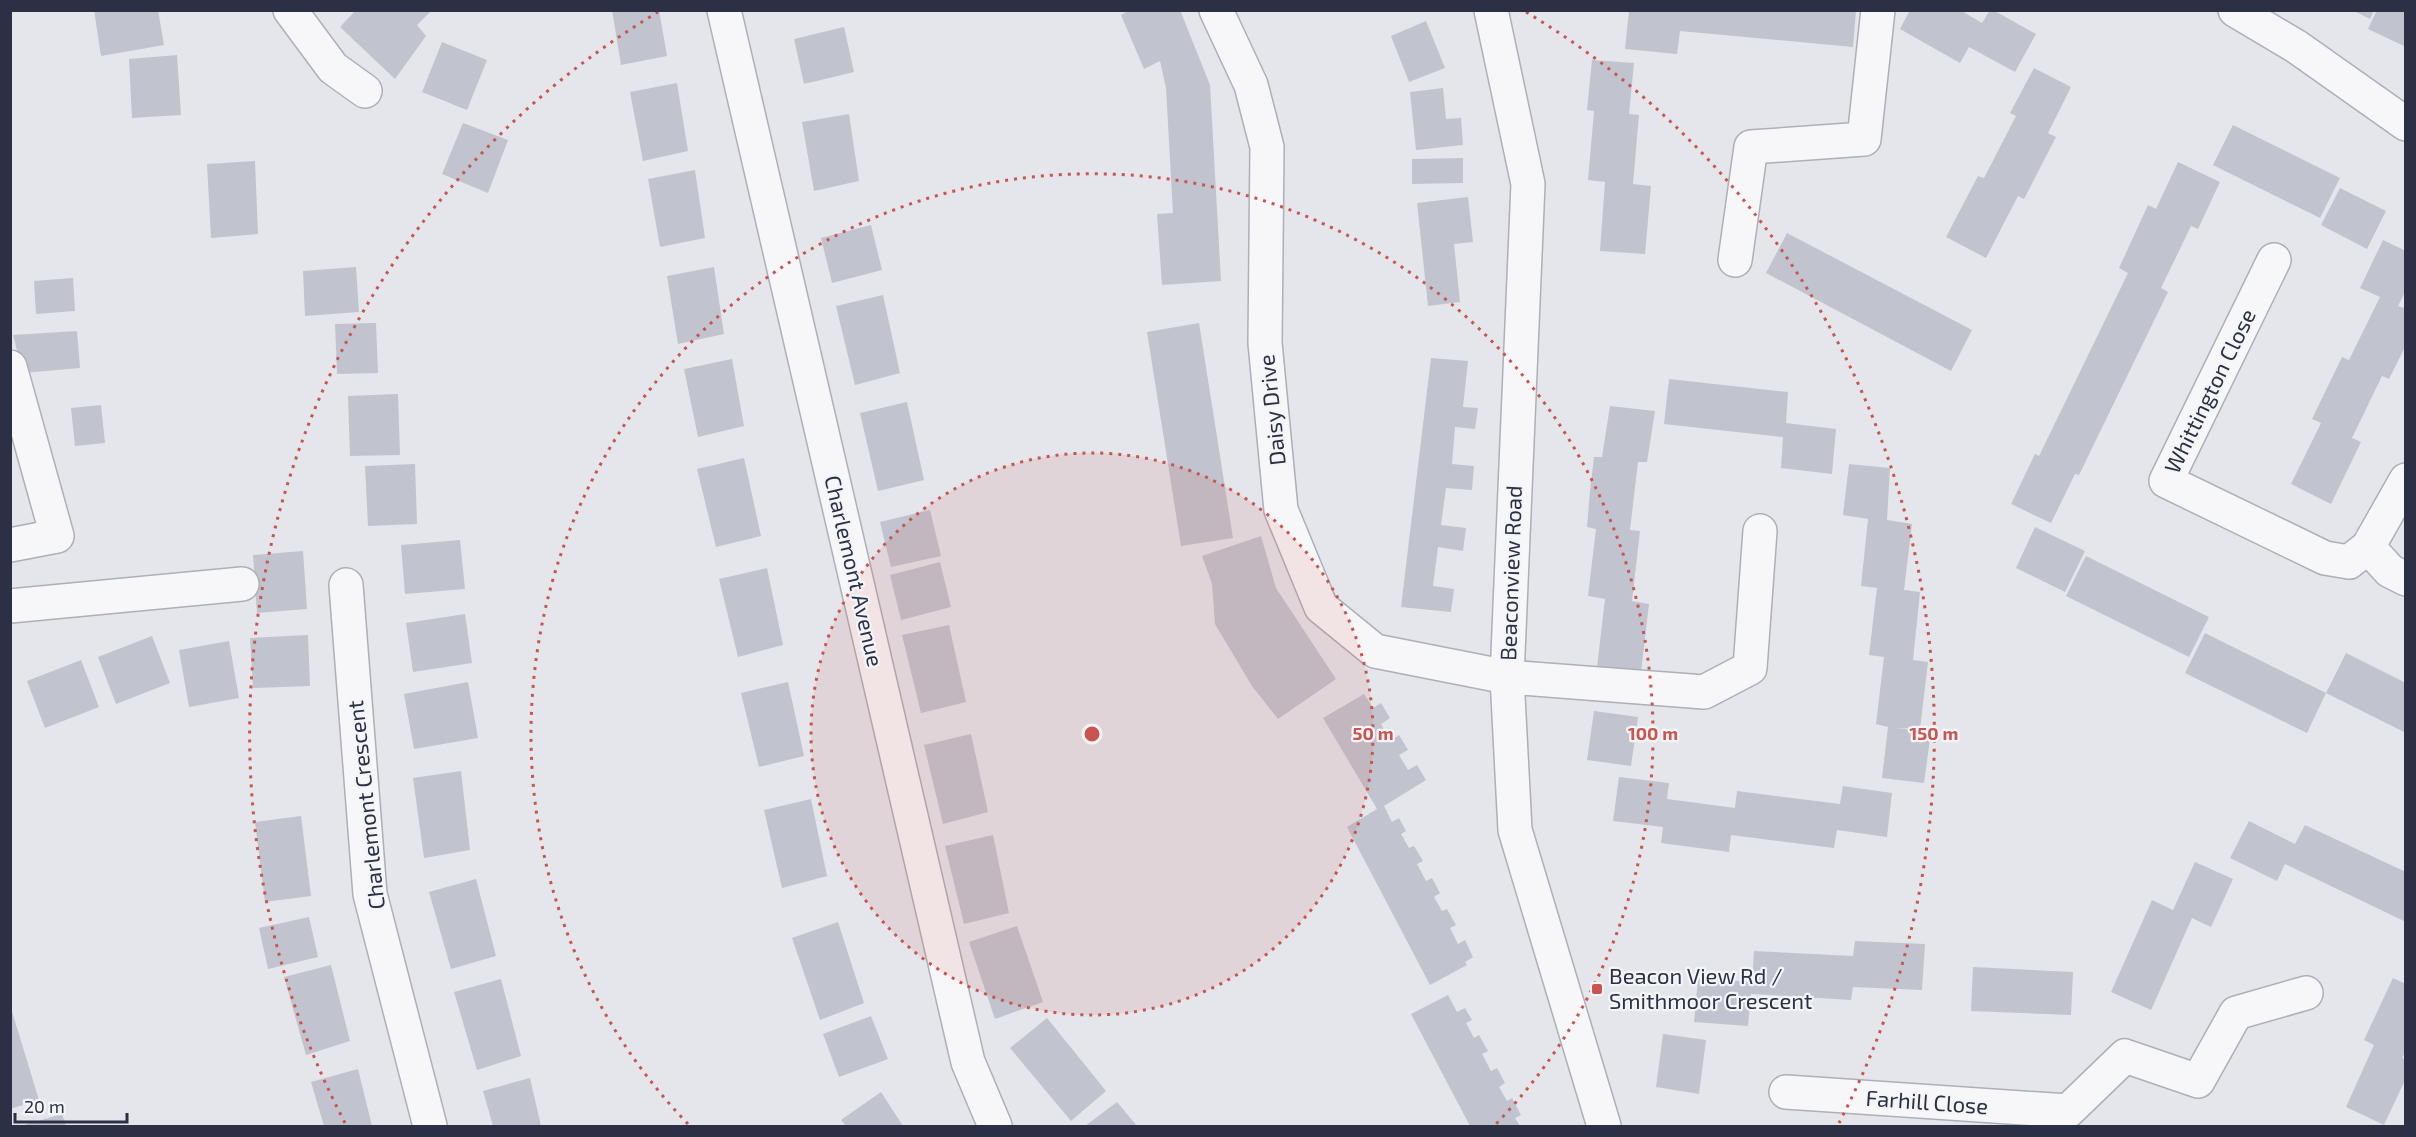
<svg xmlns="http://www.w3.org/2000/svg" width="2416" height="1137" font-family="'Exo 2',sans-serif">
  <style>
    .building { fill: #c1c4ce }
    .lines { fill: none; stroke-linecap: round; stroke-linejoin: round }
    .minor-casing { stroke: #adafb9; stroke-width: 36 }
    .minor { stroke: #f7f7fa; stroke-width: 33 }
    .ring { fill: none; stroke: #ca554f; stroke-width: 3; stroke-dasharray: 3 6 }
    .poi-dot { fill: #ca554f; stroke: #f4f5f9; stroke-width: 2 }
    .labels { text-anchor: middle; stroke-width: 4.5; stroke-linejoin: round; paint-order: stroke }
    .street-label { font-size: 22px; fill: #2c3044; stroke: #f4f5f9 }
    .poi-label { font-size: 22px; fill: #2c3044; stroke: #f4f5f9; text-anchor: start }
    .centre { fill: #ca554f; stroke: #f4f5f9; stroke-width: 3 }
    .ring-label { font-size: 18px; text-anchor: middle; font-weight: bold; fill: #ca554f; stroke: #f4f5f9; stroke-width: 4.5; stroke-linejoin: round; paint-order: stroke }
  </style>
  <rect width="100%" height="100%" fill="#e4e6eb"/>
  <!-- building -->
  <g class="building">
    <path d="M94,10h64l6,35 -63,11z"/>
    <path d="M356,10h76l-15,15 9,11 -31,43 -55,-52z"/>
    <path d="M612,10h47l8,46 -46,9z"/>
    <path d="M1130,10h50l30,75 11,196 -59,4 -5,-71 16,-1 -7,-125 -6,-27 -16,8 -23,-54z"/>
    <path d="M1629,10h227l-3,37 -173,-16 -3,23 -52,-5z"/>
    <path d="M1910,10h50l22,13 8,-13h3l43,24 -21,38 -46,-25 -9,16 -60,-34z"/>
    <path d="M2352,10h22l-4,9z"/>
    <path d="M2377,10h29v37l-38,-18z"/>
    <path d="M1426,21l19,47 -36,14 -18,-46z"/>
    <path d="M844,27l10,45 -50,12 -10,-45z"/>
    <path d="M442,42l45,18 -20,50 -45,-18z"/>
    <path d="M177,55l4,60 -49,3 -3,-59z"/>
    <path d="M1592,60l42,3 -5,51 10,1 -6,69 18,2 -6,68 -45,-3 5,-69 -17,-2 6,-69 -7,-1z"/>
    <path d="M2034,68l37,19 -23,46 8,4 -32,62 -6,-3 -32,62 -40,-21 32,-61 6,2 32,-62 -6,-3z"/>
    <path d="M677,83l11,68 -45,10 -13,-69z"/>
    <path d="M1443,88l3,31 15,-1 2,27 -47,5 -6,-58z"/>
    <path d="M849,114l10,67 -45,10 -12,-69z"/>
    <path d="M463,123l45,17 -20,53 -46,-19z"/>
    <path d="M2233,125l107,53 -20,40 -107,-53z"/>
    <path d="M1463,158v25l-51,1v-25z"/>
    <path d="M255,161l3,73 -47,4 -4,-74z"/>
    <path d="M2178,162l42,20 -22,47 -7,-3 -30,62 7,4 -89,183 -4,-1 -24,49 -40,-19 24,-50 4,2 89,-183 -9,-5 29,-63 8,4z"/>
    <path d="M695,170l10,68 -45,9 -12,-68z"/>
    <path d="M2340,188l46,23 -19,38 -46,-24z"/>
    <path d="M1468,197l5,45 -19,2 6,58 -32,4 -11,-103z"/>
    <path d="M871,225l11,45 -50,13 -11,-45z"/>
    <path d="M1787,233l185,97 -21,41 -185,-98z"/>
    <path d="M2383,240l23,11v39l-8,16 8,3v36l-17,34 -7,-3 -30,62 9,4 -30,62 -40,-20 30,-61 -9,-4 30,-62 7,3 31,-63 -20,-9z"/>
    <path d="M356,267l3,45 -54,4 -2,-45z"/>
    <path d="M714,267l10,67 -46,10 -11,-68z"/>
    <path d="M73,278l2,33 -39,3 -2,-33z"/>
    <path d="M883,295l17,78 -45,12 -19,-79z"/>
    <path d="M376,323l2,50 -41,1 -2,-50z"/>
    <path d="M1199,323l34,215 -52,8 -34,-214z"/>
    <path d="M77,331l3,37 -57,5 -10,-38z"/>
    <path d="M1431,358l37,3 -5,46 15,1 -3,21 -20,-2 -3,37 22,2 -2,24 -26,-2 -5,37 25,3 -3,23 -25,-4 -5,39 21,3 -3,23 -50,-5z"/>
    <path d="M732,359l12,67 -46,11 -14,-68z"/>
    <path d="M1669,379l119,13 -2,31 50,6 -4,45 -51,-6 2,-31 -119,-13z"/>
    <path d="M398,394l2,61 -50,1 -2,-60z"/>
    <path d="M907,402l17,78 -46,11 -18,-78z"/>
    <path d="M101,405l4,38 -30,3 -4,-38z"/>
    <path d="M1610,406l45,5 -8,51h-9l-8,68 10,1 -8,70 17,3 -8,68 -44,-5 8,-68 -17,-3 8,-67 -9,-2 3,-36 4,-34h8z"/>
    <path d="M744,458l17,78 -45,11 -19,-78z"/>
    <path d="M415,464l2,60 -49,2 -3,-60z"/>
    <path d="M1849,464l41,4 -3,52 25,4 -8,66 16,2 -7,68 15,2 -8,67 -24,-1 35,4 -7,51 -42,-5 6,-51 -12,-3 8,-67 -15,-2 8,-67 -16,-2 7,-67 -25,-4z"/>
    <path d="M930,510l11,46 -50,11 -11,-45z"/>
    <path d="M2035,527l50,24 -20,41 -49,-24z"/>
    <path d="M1261,536l15,52 60,91 -58,40 -26,-33 -37,-62 -3,-40 -10,-28z"/>
    <path d="M460,540l5,49 -60,5 -4,-49z"/>
    <path d="M303,551l4,58 -50,4 -4,-58z"/>
    <path d="M2086,556l123,61 -20,40 -123,-61z"/>
    <path d="M940,562l11,45 -50,13 -11,-45z"/>
    <path d="M767,568l16,77 -45,12 -19,-78z"/>
    <path d="M465,614l7,49 -59,9 -7,-49z"/>
    <path d="M949,625l17,77 -45,11 -19,-78z"/>
    <path d="M2205,633l121,60 -19,40 -122,-60z"/>
    <path d="M308,635l2,51 -57,2 -3,-50z"/>
    <path d="M152,636l18,47 -54,21 -18,-47z"/>
    <path d="M229,641l10,57 -50,9 -10,-57z"/>
    <path d="M2346,653l60,30v50l-80,-40z"/>
    <path d="M81,660l18,47 -54,21 -18,-47z"/>
    <path d="M468,682l10,56 -64,11 -10,-55z"/>
    <path d="M788,682l16,74 -45,11 -18,-74z"/>
    <path d="M1364,694l9,14 8,-5 9,15 -9,6 9,17 9,-6 9,15 -9,5 9,15 9,-5 9,15 -42,26 8,16 7,-4 7,13 -5,3 8,14 5,-2 9,15 -6,3 9,17 6,-3 8,15 -6,4 8,14 5,-2 9,16 -6,3 8,16 7,-4 8,17 -8,5 2,3 -37,20 -83,-158 30,-18 -54,-91z"/>
    <path d="M1594,711l44,6 -7,49 -44,-6z"/>
    <path d="M971,734l17,78 -45,12 -19,-79z"/>
    <path d="M461,771l9,79 -46,8 -11,-80z"/>
    <path d="M1619,777l50,6 -2,16 68,9 2,-17 103,13 3,-18 49,7 -5,44 -50,-7 -3,18 -103,-13 -2,17 -68,-9 2,-16 -50,-6z"/>
    <path d="M811,799l16,77 -45,12 -18,-78z"/>
    <path d="M301,816l10,80 -46,6 -10,-80z"/>
    <path d="M2249,821l46,23 10,-19 101,47v50l-121,-58 -8,17 -47,-23z"/>
    <path d="M993,835l16,78 -45,11 -19,-78z"/>
    <path d="M2195,862l38,17 -22,48 -19,-9 -41,92 -40,-18 41,-92 21,10z"/>
    <path d="M476,879l20,77 -45,13 -22,-77z"/>
    <path d="M309,917l9,40 -50,12 -9,-41z"/>
    <path d="M838,922l26,81 -44,17 -28,-82z"/>
    <path d="M1017,926l26,76 -48,17 -26,-77z"/>
    <path d="M1855,941l70,3 -3,46 -69,-3 -2,13 -100,-6 -3,32 -54,-4 4,-44 54,4 2,-31 99,5z"/>
    <path d="M331,965l19,76 -44,14 -22,-78z"/>
    <path d="M1973,967l100,5 -2,43 -100,-4z"/>
    <path d="M2393,978l13,6v67l-4,7 4,1v19l-22,47 -38,-18 28,-62 -10,-5z"/>
    <path d="M501,979l20,77 -44,14 -23,-78z"/>
    <path d="M1448,995l9,17 8,-4 7,12 -6,3 8,15 5,-3 9,16 -6,3 9,17 6,-3 8,15 -6,4 8,14 5,-3 9,17 -6,3 5,8h-50l-59,-112z"/>
    <path d="M10,1005l29,95 -29,9z"/>
    <path d="M871,1016l17,43 -49,18 -16,-43z"/>
    <path d="M1047,1018l59,73 -35,30 -61,-73z"/>
    <path d="M1663,1034l43,6 -7,54 -43,-7z"/>
    <path d="M358,1069l14,57h-48l-13,-44z"/>
    <path d="M530,1078l11,48h-48l-10,-35z"/>
    <path d="M881,1092l22,34h-57l-5,-6z"/>
    <path d="M1117,1102l20,24h-52z"/>
    <path d="M62,1114l4,12h-45z"/>
  </g>
  <g class="lines">
    <defs>
      <g id="minor">
        <path d="M290,10l43,58 32,23"/>
        <path d="M724,10l244,1052 27,64"/>
        <path d="M1216,10l35,75 16,62 -2,196 16,167 40,97 54,44 132,26 197,15 46,-24 10,-137"/>
        <path d="M1491,10l37,174 -21,493 8,153 89,296"/>
        <path d="M2235,10l62,37 109,77"/>
        <path d="M1735,260l16,-113 113,-8 14,-129"/>
        <path d="M2274,260l-108,221 159,77 24,4 19,-15 38,-67"/>
        <path d="M10,367l47,169 -47,9"/>
        <path d="M2368,547l22,24 16,8"/>
        <path d="M346,585l24,309 60,232"/>
        <path d="M10,606l232,-22"/>
        <path d="M1786,1092l282,19 57,-55 73,25 38,-68 70,-20"/>
      </g>
    </defs>
    <!-- minor casing -->
    <use href="#minor" class="minor-casing"/>
    <!-- minor -->
    <use href="#minor" class="minor"/>
  </g>
  <!-- distance rings -->
  <circle cx="1092" cy="734" r="281" fill="#ca554f" fill-opacity=".12"/>
  <g class="ring">
    <circle cx="1092" cy="734" r="281"/>
    <path d="M688 1124A561 561 0 1 1 1496 1124"/>
    <path d="M345 1123A842 842 0 0 1 658 12M1526 12A842 842 0 0 1 1839 1123"/>
  </g>
  <!-- markers -->
  <rect class="poi-dot" x="1591" y="983" width="12" height="12" rx="3"/>
  <g class="labels">
    <!-- street labels -->
    <g class="street-label">
      <text transform="translate(2210 391) rotate(-64)" y="8">Whittington Close</text>
      <text transform="translate(1272 410) rotate(-96)" y="8">Daisy Drive</text>
      <text transform="translate(854 571) rotate(77)" y="8">Charlemont Avenue</text>
      <text transform="translate(1511 573) rotate(-88)" y="8">Beaconview Road</text>
      <text transform="translate(366 805) rotate(-96)" y="8">Charlemont Crescent</text>
      <text transform="translate(1927 1102) rotate(4)" y="8">Farhill Close</text>
    </g>
    <!-- poi labels -->
    <g class="poi-label">
      <text x="1609" y="984">Beacon View Rd /<tspan x="1609" dy="25">Smithmoor Crescent</tspan></text>
    </g>
  </g>
  <circle cx="1092" cy="734" r="9" class="centre"/>
  <g class="ring-label">
    <text x="1373" y="740">50 m</text>
    <text x="1653" y="740">100 m</text>
    <text x="1934" y="740">150 m</text>
  </g>
  <!-- border -->
  <rect width="2416" height="1137" fill="none" stroke="#2c3044" stroke-width="24"/>
  <!-- scale -->
  <path d="M15 1113v9h112v-9" fill="none" stroke="#2c3044" stroke-width="3"/>
  <text x="24" y="1113" font-size="18" fill="#2c3044" stroke="#f4f5f9" stroke-width="4.5" paint-order="stroke">20 m</text>
</svg>
